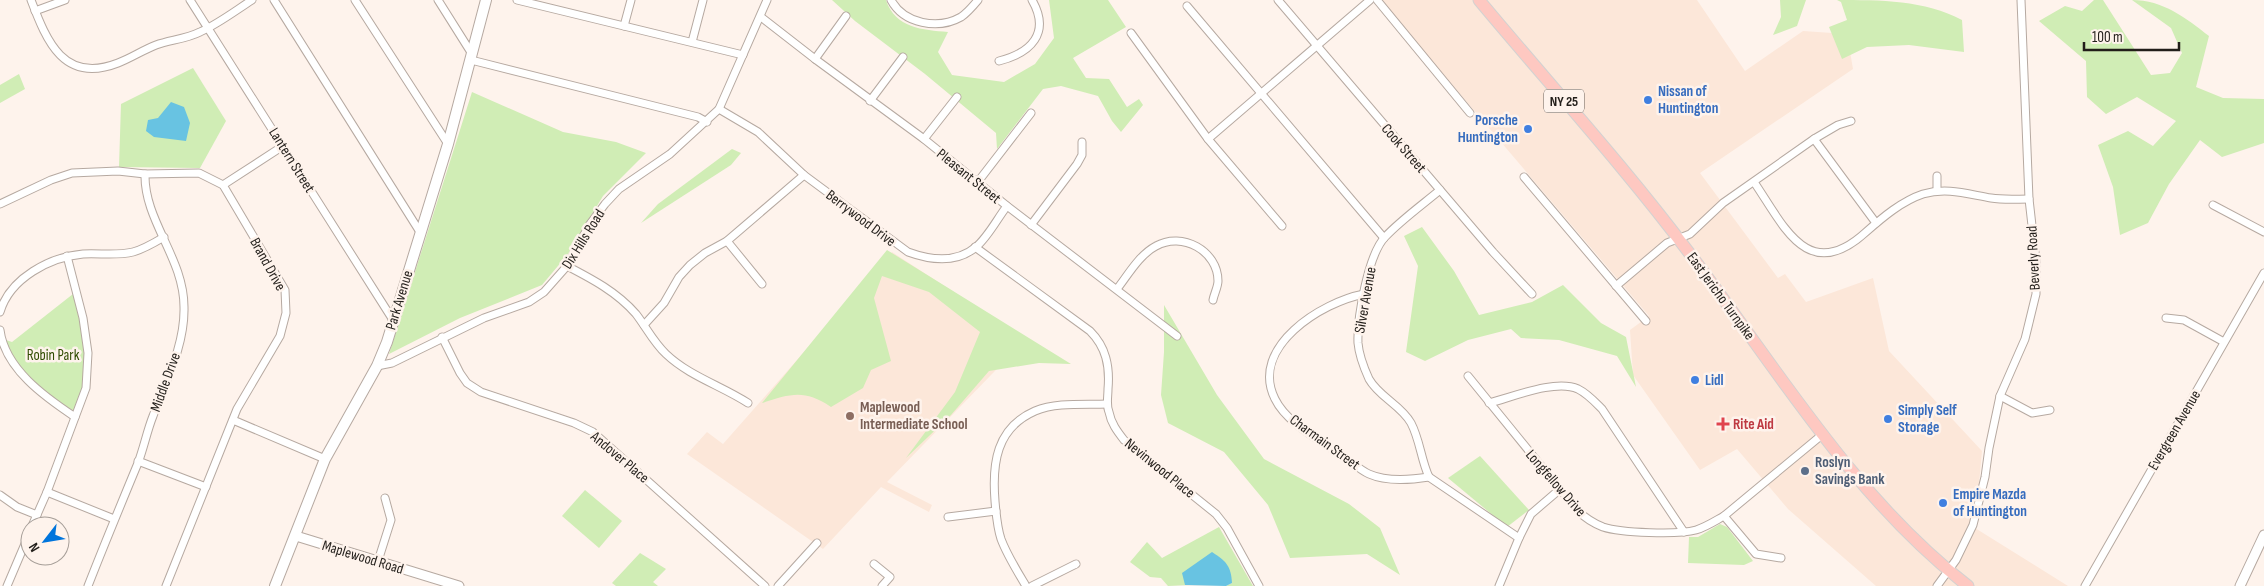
<svg xmlns="http://www.w3.org/2000/svg" width="2264" height="586" font-family="'Sofia Sans Condensed',sans-serif">
  <style>
    .built { fill: #fce7d9 }
    .green { fill: #d0edb5 }
    .water { fill: #68c3e2 }
    .lines { fill: none; stroke-linecap: round; stroke-linejoin: round }
    .minor-casing { stroke: #b6a9a1; stroke-width: 9 }
    .tertiary-casing { stroke: #b6a9a1; stroke-width: 11 }
    .secondary-casing { stroke: #b6a9a1; stroke-width: 12 }
    .primary-casing { stroke: #d3d2d1; stroke-width: 13 }
    .minor { stroke: #fff; stroke-width: 7 }
    .tertiary { stroke: #fff; stroke-width: 9 }
    .secondary { stroke: #fff; stroke-width: 10 }
    .primary { stroke: #fec8c1; stroke-width: 11 }
    .shop-dot { fill: #3f7fe0; stroke: #fef3ec; stroke-width: 2 }
    .education-dot { fill: #8d6e63; stroke: #fef3ec; stroke-width: 2 }
    .health-dot { fill: #e0444e; stroke: #fef3ec; stroke-width: 2 }
    .service-dot { fill: #5c6f8a; stroke: #fef3ec; stroke-width: 2 }
    .labels { text-anchor: middle; stroke-width: 5; stroke-linejoin: round; paint-order: stroke }
    .shield { fill: #fef3ec; stroke: #645e59; stroke-width: 1 }
    .shield-label { font-size: 14px; font-weight: bold; fill: #221e1a }
    .shop-label { font-size: 15px; font-weight: bold; fill: #366cbe; stroke: #fef3ec; text-anchor: start }
    .street-label { font-size: 15px; fill: #221e1a; stroke: #fef3ec }
    .park-label { font-size: 15px; fill: #2f4b00; stroke: #fef3ec }
    .education-label { font-size: 15px; font-weight: bold; fill: #785e54; stroke: #fef3ec; text-anchor: start }
    .health-label { font-size: 15px; font-weight: bold; fill: #be3a42; stroke: #fef3ec; text-anchor: start }
    .service-label { font-size: 15px; font-weight: bold; fill: #4e5e75; stroke: #fef3ec; text-anchor: start }
  </style>
  <rect width="100%" height="100%" fill="#fef3ec"/>
  <!-- built -->
  <g class="built">
    <path d="M1380,0h317l48,71 58,-40 44,3 6,35 -153,104 78,105 7,-4 21,28 67,-24 16,73 93,100 -7,77 93,58h-192l-88,-77 -51,-60 -37,21 -67,-95 -3,-45 19,-14z"/>
    <path d="M892,252l134,87 -139,143 45,23 -3,7 -48,-25 -58,62 -136,-95 20,-22 16,12z"/>
  </g>
  <!-- green -->
  <g class="green">
    <path d="M832,0h54c9,28 37,30 62,32l-10,20 14,23 52,7 31,-18 19,-26 -5,-38h59l18,27 -53,31 13,20 23,1 18,28 12,-8 4,6 -22,27 -9,-11 -14,-25 -37,-10 -18,3 -46,60 -1,-16 -71,-59 -70,-53z"/>
    <path d="M1780,0h26l-9,26 -24,9 8,-18z"/>
    <path d="M1837,0c43,0 88,0 125,20l2,32 -55,-7 -42,2 -25,12 -13,-32 18,-7 -6,-18z"/>
    <path d="M2094,0h9l48,75 19,-2 12,-20 -11,-25 -39,-28c31,0 54,18 77,36l-13,51 27,11 41,1v44l-42,14 -22,-17 -31,44 -21,39 -28,12 -7,-48 -15,-42 30,-14 25,15 23,-25 -39,-24 -31,17 -19,-17 -1,-36 -47,-40 26,-15 17,5z"/>
    <path d="M193,68l33,53 -26,47 -81,-1 2,-63z"/>
    <path d="M19,74l6,15 -25,14v-18z"/>
    <path d="M472,92l91,40 53,10 30,11 -43,43 -35,58 -26,31 -82,33 -71,36z"/>
    <path d="M732,149l9,4 -10,12 -90,58 17,-19z"/>
    <path d="M1422,227l32,44 25,44 53,-13 31,-17 38,38 25,14 10,50 -19,-31 -58,-16 -38,-2 -10,-9 -43,11 -43,21 -19,-9 12,-86 -14,-30z"/>
    <path d="M887,250l184,114 -32,-1 -50,8 -38,44 -45,43 49,-66 25,-60 -51,-40 -47,-16 -8,22 17,63 -20,9 -8,18 -32,19c-27,-18 -40,-13 -69,-4z"/>
    <path d="M73,294l10,24 4,54 -12,45 -20,-13 -39,-39 -13,-26 9,3z"/>
    <path d="M1164,305l53,90 47,64 85,45 31,24 20,47 -33,-21 -77,4 -22,-53 -44,-53 -56,-29 -7,-28 3,-43z"/>
    <path d="M1480,456l49,54 -22,17 -59,-49z"/>
    <path d="M585,490l37,31 -23,27 -37,-32z"/>
    <path d="M1720,524l7,3 26,34 -9,4 -56,-2 1,-26h9z"/>
    <path d="M1219,527l34,59h-27l6,-3 -64,3 -7,-8 -11,-1 -20,-15 17,-20 15,16z"/>
    <path d="M640,553l26,16 -13,13 5,4h-42l-4,-3z"/>
  </g>
  <!-- water -->
  <g class="water">
    <path d="M171,102l13,5 6,16 -4,18 -32,-4 -8,-6 2,-11 10,-2z"/>
    <path d="M1212,552c14,9 19,14 20,31l-6,3 -41,-1 -3,-12z"/>
  </g>
  <g class="lines">
    <defs>
      <g id="minor">
        <path d="M31,0c16,42 33,84 87,63 13,-5 25,-13 38,-18 14,-5 30,-6 44,-13 18,-8 35,-21 52,-32"/>
        <path d="M190,0l203,320"/>
        <path d="M274,0l146,232"/>
        <path d="M355,0l93,144"/>
        <path d="M438,0l34,54"/>
        <path d="M517,0l226,55"/>
        <path d="M891,0c13,24 47,30 70,17 6,-4 12,-11 17,-17"/>
        <path d="M1278,0l215,252 39,42"/>
        <path d="M1377,0l93,113"/>
        <path d="M1187,6l197,232"/>
        <path d="M35,11l30,-11"/>
        <path d="M761,17l54,42 109,80 83,67 170,130"/>
        <path d="M624,26l7,-26"/>
        <path d="M1131,33l77,106 74,87"/>
        <path d="M692,42l11,-42"/>
        <path d="M815,59l31,-43"/>
        <path d="M471,60l227,57 9,5"/>
        <path d="M999,61c32,-8 52,-28 33,-61"/>
        <path d="M870,101l33,-44"/>
        <path d="M719,109l39,23 46,43 104,77c22,8 48,12 68,-5 12,-10 21,-28 31,-41"/>
        <path d="M924,139l33,-42"/>
        <path d="M1208,139l162,-139"/>
        <path d="M1814,139l62,84"/>
        <path d="M1937,176v14"/>
        <path d="M1524,177l122,144"/>
        <path d="M1754,182c30,44 54,103 112,50 17,-15 36,-31 57,-38 24,-7 44,0 68,4 12,2 25,1 38,1"/>
        <path d="M977,183l54,-70"/>
        <path d="M223,185l60,-39"/>
        <path d="M0,204l51,-24 21,-7 46,-2 27,3 54,-1 24,12 62,105 1,23 -6,23 -43,73 -71,177"/>
        <path d="M2213,205l51,27"/>
        <path d="M1031,225l46,-61 5,-9v-13"/>
        <path d="M727,241l35,43"/>
        <path d="M975,247l115,84c16,16 20,35 18,58 0,8 -2,16 1,23 2,11 8,19 15,28l92,74 11,14 32,58"/>
        <path d="M567,266c25,13 50,26 69,48 10,13 18,29 30,40 23,22 56,32 82,49"/>
        <path d="M1616,286l51,-43 23,-9 33,-31 91,-64 24,-14 13,-4"/>
        <path d="M1117,289c11,-14 22,-34 39,-43 26,-15 62,5 62,35 0,6 -4,13 -5,19"/>
        <path d="M1364,294c-42,8 -115,53 -89,105 12,25 47,42 69,58 8,5 16,13 25,17 18,8 41,6 60,3l90,61"/>
        <path d="M0,312c10,-34 50,-55 83,-58 17,-1 34,2 50,-2 11,-3 21,-9 31,-15"/>
        <path d="M2166,318l18,2 40,22"/>
        <path d="M644,325l20,-22 15,-26 11,-12 15,-12 22,-12 77,-66"/>
        <path d="M0,330c5,39 45,67 75,87"/>
        <path d="M442,337l18,36 7,10 14,9 93,31 19,9 172,154"/>
        <path d="M377,366l15,-3 92,-45 45,-16 15,-10 23,-26 23,-42 15,-20 14,-15 51,-35 49,-45 48,-109"/>
        <path d="M1468,376l109,134c8,8 16,13 26,17 18,6 75,8 93,3 10,-3 19,-9 28,-14l99,-82"/>
        <path d="M2000,396l32,17 18,-3"/>
        <path d="M1489,403c24,-6 66,-24 89,-14 10,5 17,13 24,20l82,123"/>
        <path d="M233,420l92,39"/>
        <path d="M138,461l68,26"/>
        <path d="M1429,477c-8,-17 -9,-37 -18,-54 -10,-18 -32,-26 -42,-44 -5,-11 -10,-24 -11,-36 -1,-25 10,-88 27,-106 16,-17 37,-32 55,-47"/>
        <path d="M47,492l67,27"/>
        <path d="M0,495l17,12 20,8"/>
        <path d="M1724,516l32,38 25,4"/>
        <path d="M948,517l48,-6"/>
        <path d="M32,526l15,-34 39,-104 2,-35 -5,-35 -16,-62"/>
        <path d="M378,561l13,-41 -6,-22"/>
        <path d="M874,564l16,13 -8,9"/>
        <path d="M7,586l23,-54"/>
        <path d="M88,586c16,-41 33,-82 50,-123 6,-16 9,-32 15,-47 13,-35 32,-71 31,-109 0,-49 -40,-86 -39,-133"/>
        <path d="M778,586l39,-43"/>
        <path d="M1026,586c-9,-15 -19,-31 -25,-47 -4,-12 -5,-26 -6,-38 -3,-37 1,-73 40,-90 22,-9 50,-6 72,-7"/>
        <path d="M1032,586l44,-22"/>
        <path d="M1499,586l20,-48 12,-24 28,-24"/>
        <path d="M1937,586l19,-26 17,-35 12,-48 4,-29 11,-52 25,-57 11,-45v-33l-7,-62 -8,-199"/>
        <path d="M2085,586l179,-313"/>
      </g>
      <g id="tertiary">
        <path d="M296,536l163,50"/>
        <path d="M2240,586l24,-51"/>
      </g>
      <path id="secondary" d="M275,586l50,-127 52,-93 10,-24 61,-198 38,-144"/>
      <path id="primary" d="M1479,0c70,84 145,166 211,254 87,114 163,243 278,332"/>
    </defs>
    <!-- minor casing -->
    <use href="#minor" class="minor-casing"/>
    <!-- tertiary casing -->
    <use href="#tertiary" class="tertiary-casing"/>
    <!-- secondary casing -->
    <use href="#secondary" class="secondary-casing"/>
    <!-- primary casing -->
    <use href="#primary" class="primary-casing"/>
    <!-- minor -->
    <use href="#minor" class="minor"/>
    <!-- tertiary -->
    <use href="#tertiary" class="tertiary"/>
    <!-- secondary -->
    <use href="#secondary" class="secondary"/>
    <!-- primary -->
    <use href="#primary" class="primary"/>
  </g>
  <!-- markers -->
  <g class="shop-dot">
    <circle cx="1648" cy="100" r="5"/>
    <circle cx="1528" cy="129" r="5"/>
    <circle cx="1695" cy="380" r="5"/>
    <circle cx="1888" cy="419" r="5"/>
    <circle cx="1943" cy="503" r="5"/>
  </g>
  <circle class="education-dot" cx="850" cy="416" r="5"/>
  <path class="health-dot" d="M1720.5 416.5h5v5h5v5h-5v5h-5v-5h-5v-5h5z"/>
  <circle class="service-dot" cx="1805" cy="471" r="5"/>
  <g class="labels">
    <!-- shield labels -->
    <rect class="shield" x="1544" y="89.5" width="40" height="23" rx="4"/>
    <g class="shield-label">
      <text x="1564" y="106">NY 25</text>
    </g>
    <!-- shop labels -->
    <g class="shop-label">
      <text x="1658" y="96">Nissan of<tspan x="1658" dy="17">Huntington</tspan></text>
      <text x="1518" y="125" text-anchor="end">Porsche<tspan x="1518" dy="17">Huntington</tspan></text>
      <text x="1705" y="385">Lidl</text>
      <text x="1898" y="415">Simply Self<tspan x="1898" dy="17">Storage</tspan></text>
      <text x="1953" y="499">Empire Mazda<tspan x="1953" dy="17">of Huntington</tspan></text>
    </g>
    <!-- street labels -->
    <g class="street-label">
      <text transform="translate(1404 148) rotate(49)" y="5">Cook Street</text>
      <text transform="translate(292 160) rotate(58)" y="5">Lantern Street</text>
      <text transform="translate(969 176) rotate(39)" y="5">Pleasant Street</text>
      <text transform="translate(861 218) rotate(37)" y="5">Berrywood Drive</text>
      <text transform="translate(583 239) rotate(-58)" y="5">Dix Hills Road</text>
      <text transform="translate(2033 258) rotate(-93)" y="5">Beverly Road</text>
      <text transform="translate(268 264) rotate(61)" y="5">Brand Drive</text>
      <text transform="translate(1721 296) rotate(54)" y="5">East Jericho Turnpike</text>
      <text transform="translate(399 300) rotate(-73)" y="5">Park Avenue</text>
      <text transform="translate(1365 300) rotate(-80)" y="5">Silver Avenue</text>
      <text transform="translate(165 382) rotate(-70)" y="5">Middle Drive</text>
      <text transform="translate(2174 430) rotate(-60)" y="5">Evergreen Avenue</text>
      <text transform="translate(1325 442) rotate(36)" y="5">Charmain Street</text>
      <text transform="translate(620 457) rotate(40)" y="5">Andover Place</text>
      <text transform="translate(1160 468) rotate(39)" y="5">Nevinwood Place</text>
      <text transform="translate(1556 483) rotate(49)" y="5">Longfellow Drive</text>
      <text transform="translate(363 557) rotate(17)" y="5">Maplewood Road</text>
    </g>
    <!-- park labels -->
    <g class="park-label">
      <text x="53" y="360">Robin Park</text>
    </g>
    <!-- education labels -->
    <g class="education-label">
      <text x="860" y="412">Maplewood<tspan x="860" dy="17">Intermediate School</tspan></text>
    </g>
    <!-- health labels -->
    <g class="health-label">
      <text x="1733" y="429">Rite Aid</text>
    </g>
    <!-- service labels -->
    <g class="service-label">
      <text x="1815" y="467">Roslyn<tspan x="1815" dy="17">Savings Bank</tspan></text>
    </g>
  </g>
  <!-- north arrow -->
  <g transform="translate(45 541) rotate(239)"><circle r="24" fill="#fef3ec" stroke="#a69e98"/>
  <path d="M0-4L9 19L0 12L-9 19Z" fill="#0075dc"/>
  <text y="-8" font-size="14" font-weight="bold" text-anchor="middle" fill="#221e1a">N</text>
  </g>
  <!-- scale -->
  <path d="M2084 42v8h95v-8" fill="none" stroke="#221e1a" stroke-width="2.5"/>
  <text x="2092" y="42" font-size="15" fill="#221e1a" stroke="#fef3ec" stroke-width="4" paint-order="stroke">100 m</text>
</svg>
